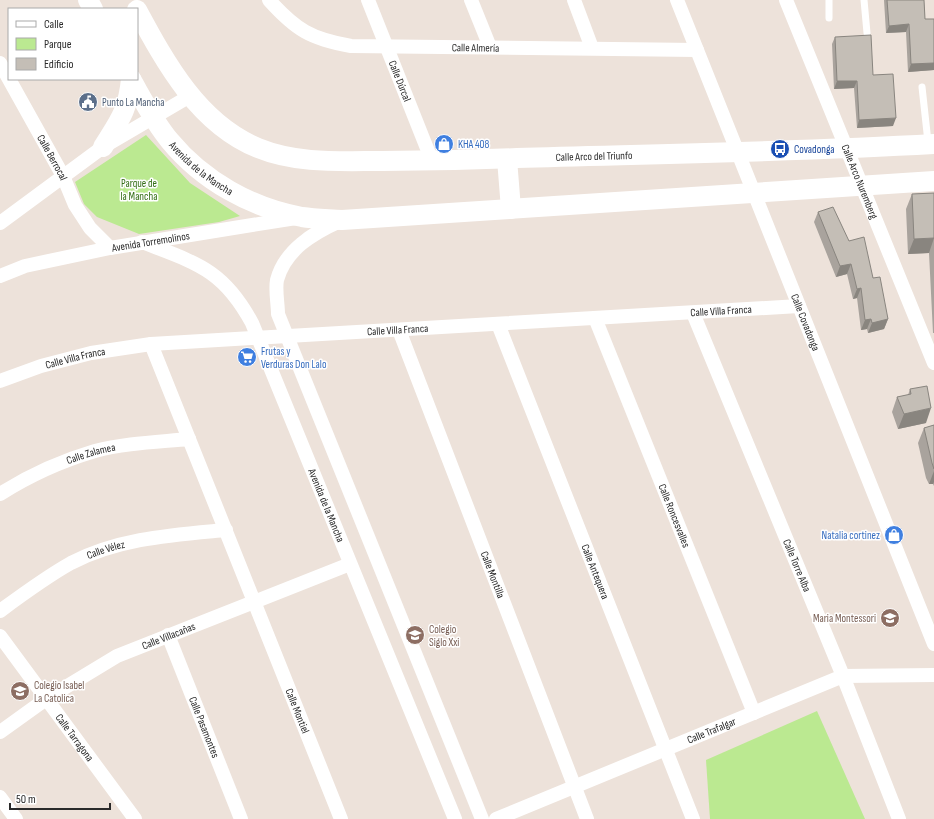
<svg xmlns="http://www.w3.org/2000/svg" width="934" height="819" font-family="'Sofia Sans Condensed',sans-serif">
  <style>
    .green { fill: #bbe991 }
    .lines { fill: none; stroke-linecap: round; stroke-linejoin: round }
    .lane { stroke: #fff; stroke-width: 7 }
    .street { stroke: #fff; stroke-width: 14 }
    .secondary { stroke: #fff; stroke-width: 20 }
    .wall { fill: #a9a39d }
    .shaded-wall { fill: #89857f }
    .building { fill: #c4beb6; stroke: #89857f }
    .labels { text-anchor: middle; stroke-width: 3; stroke-linejoin: round; paint-order: stroke }
    .street-label { font-size: 11px; fill: #2a2a2a; stroke: #fff }
    .service-label { font-size: 11px; fill: #4e5e75; stroke: #fff; text-anchor: start }
    .shop-label { font-size: 11px; fill: #366cbe; stroke: #fff; text-anchor: start }
    .transit-label { font-size: 11px; fill: #164399; stroke: #fff; text-anchor: start }
    .park-label { font-size: 11px; fill: #326d13; stroke: #fff }
    .education-label { font-size: 11px; fill: #785e54; stroke: #fff; text-anchor: start }
  </style>
  <rect width="100%" height="100%" fill="#ede2da"/>
  <!-- green -->
  <g class="green">
    <path d="M146,135l44,48 50,33 -21,6 -80,12 -42,-17 -13,-13 -9,-22z"/>
    <path d="M817,711l48,108h-155l-4,-59z"/>
  </g>
  <g class="lines">
    <!-- lane -->
    <g class="lane">
      <path d="M829,0v18"/>
      <path d="M864,0l3,33"/>
      <path d="M922,87l6,55"/>
    </g>
    <!-- street -->
    <g class="street">
      <path id="s1" d="M269,0c27,30 42,39 82,46l346,4"/>
      <path id="s2" d="M368,0l64,161"/>
      <path d="M471,0l19,47"/>
      <path d="M574,0l18,48"/>
      <path id="s3" d="M677,0l257,644"/>
      <path id="s4" d="M786,0l148,363"/>
      <path id="s5" d="M0,63l63,113 12,29 15,23 20,20"/>
      <path d="M340,221c-27,12 -55,29 -63,59 -2,10 1,24 1,34l204,505"/>
      <path d="M0,223l103,-76 87,-51"/>
      <path id="s6" d="M142,242c54,21 81,27 110,81l203,496"/>
      <path id="s7" d="M0,276l25,-10 85,-18 186,-30"/>
      <path id="s8" d="M693,313l150,363 56,143"/>
      <path id="s9" d="M595,318l159,395"/>
      <path id="s10" d="M498,324l195,495"/>
      <path id="s11" d="M399,330l188,489"/>
      <path id="s12" d="M151,344l190,475"/>
      <path id="s13" d="M0,381l41,-15 50,-13 60,-9 648,-38"/>
      <path id="s14" d="M0,494c30,-19 61,-33 95,-43 30,-8 63,-9 94,-12"/>
      <path id="s15" d="M0,611c23,-17 46,-34 71,-48 48,-25 102,-28 155,-33"/>
      <path id="s16" d="M168,635l73,184"/>
      <path id="s17" d="M0,636l135,183"/>
      <path id="s18" d="M0,732l46,-33 71,-43 233,-92"/>
      <path d="M0,797l16,22"/>
      <path id="s19" d="M496,819l347,-143 91,-1"/>
    </g>
    <!-- secondary -->
    <g class="secondary">
      <path d="M88,0l5,9"/>
      <path id="s20" d="M137,10c29,54 62,114 121,138 39,16 82,13 124,13 45,0 90,-1 135,-3 139,-4 278,-6 417,-14"/>
      <path id="s21" d="M131,79c12,21 23,43 39,62 33,40 82,67 132,76 13,2 27,2 40,3l592,-39"/>
      <path d="M103,147c16,-26 25,-36 28,-68"/>
      <path d="M507,159l4,50"/>
    </g>
  </g>
  <!-- wall -->
  <g class="wall">
    <path d="M884,0h40l1,19h9v51l-26,2 -2,-40 -20,1z"/>
    <path d="M835,37l38,38 20,51 -36,2 -3,-40 -20,1 -2,-45z"/>
    <path d="M934,193v140h-1l-4,-80 -21,1 -2,-45 6,-15z"/>
    <path d="M818,212l31,29 24,37 15,41 -4,10 -16,4 -1,-4 -6,1 -4,-32 -4,1 -6,-25 -11,3 -22,-55z"/>
    <path d="M910,389l16,34 -28,6 -6,-17 5,-15 11,-2z"/>
    <path d="M934,425v61l-1,-2h-4l-3,-6 -8,-35 6,-15z"/>
  </g>
  <!-- shaded-wall -->
  <g class="shaded-wall">
    <path d="M909,24l-3,8 -20,1 3,-7z"/>
    <path d="M934,63v7l-26,2 3,-8z"/>
    <path d="M837,81h20l-3,7 -20,1z"/>
    <path d="M896,118l-3,8 -36,2 2,-8z"/>
    <path d="M934,238l-5,15 -21,1 6,-15z"/>
    <path d="M851,264l-4,10 -11,3 4,-11z"/>
    <path d="M861,288l-4,10 -4,1 4,-10z"/>
    <path d="M871,319l-4,10 -6,1 4,-10z"/>
    <path d="M888,319l-4,10 -16,4 4,-10z"/>
    <path d="M931,408l-5,15 -28,6 6,-15z"/>
    <path d="M934,471v11l-1,2h-4z"/>
  </g>
  <!-- building -->
  <g class="building">
    <path d="M887,0h37l1,19h9v44l-23,1 -2,-40 -20,2z"/>
    <path d="M871,35l2,40 20,-1 3,44 -37,2 -2,-39h-20l-2,-44z"/>
    <path d="M934,193v45l-20,1 -2,-45z"/>
    <path d="M833,207l16,34 15,-4 9,41 7,-1 8,42 -16,4 -1,-4 -6,1 -4,-32 -4,1 -6,-25 -11,2 -22,-54z"/>
    <path d="M927,386l4,22 -27,6 -7,-17 14,-3 -1,-5z"/>
    <path d="M934,425v44l-2,-6 -8,-35z"/>
  </g>
  <!-- icons -->
  <defs>
    <symbol id="civic-disc" viewBox="-11 -11 22 22"><circle r="9.5" fill="#5c6f8a" stroke="#fff"/><path d="M-.6-6.5H3V-4.5H.6V-3L4-1V1h2V6H-6V1h2V-1L-.6-3ZM-1.2 2.5V6h2.4V2.5Z" fill="#fff"/></symbol>
    <symbol id="shop-disc" viewBox="-11 -11 22 22"><circle r="9.5" fill="#3f7fe0" stroke="#fff"/><path d="M-5-2.5h2.3a2.7 3.5 0 0 1 5.4 0H5L5.5 6h-11ZM-1.5-2.5h3a1.5 2.3 0 0 0-3 0Z" fill="#fff"/></symbol>
    <symbol id="bus-disc" viewBox="-11 -11 22 22"><circle r="9.5" fill="#1a4fb4" stroke="#fff"/><path d="M-5-6H5V4H4V6H2V4H-2V6H-4V4H-5ZM-3.5-4V0h7V-4ZM-3.5 1.2v1.5H-2V1.2ZM2 1.2v1.5H3.5V1.2Z" fill="#fff"/></symbol>
    <symbol id="supermarket-disc" viewBox="-11 -11 22 22"><circle r="9.5" fill="#3f7fe0" stroke="#fff"/><path d="M-6-5.5h2.5l.6 2H6L4.5 2H-2.5L-4.4-4H-6ZM-1.5 3.2a1.3 1.3 0 1 0 .1 0ZM3 3.2a1.3 1.3 0 1 0 .1 0Z" fill="#fff"/></symbol>
    <symbol id="school-disc" viewBox="-11 -11 22 22"><circle r="9.5" fill="#8d6e63" stroke="#fff"/><path d="M0-5L7-2L0 1L-7-2ZM-4 1L0 2.5L4 1V4Q0 6-4 4Z" fill="#fff"/></symbol>
  </defs>
  <g fill-rule="evenodd">
    <use href="#civic-disc" x="77" y="91" width="22" height="22"/>
    <use href="#shop-disc" x="433" y="133" width="22" height="22"/>
    <use href="#bus-disc" x="769" y="138" width="22" height="22"/>
    <use href="#supermarket-disc" x="236" y="346" width="22" height="22"/>
    <use href="#shop-disc" x="883" y="524" width="22" height="22"/>
    <use href="#school-disc" x="879" y="607" width="22" height="22"/>
    <use href="#school-disc" x="404" y="624" width="22" height="22"/>
    <use href="#school-disc" x="9" y="680" width="22" height="22"/>
  </g>
  <g class="labels">
    <!-- street labels -->
    <g class="street-label">
      <text dy="4" stroke="none"><textPath href="#s1" startOffset="221">Calle Almería</textPath></text>
      <text dy="4" stroke="none"><textPath href="#s2" startOffset="87">Calle Dúrcal</textPath></text>
      <text dy="4" stroke="none"><textPath href="#s20" startOffset="525">Calle Arco del Triunfo</textPath></text>
      <text dy="4" stroke="none"><textPath href="#s5" startOffset="108">Calle Berrocal</textPath></text>
      <text dy="4" stroke="none"><textPath href="#s21" startOffset="115">Avenida de la Mancha</textPath></text>
      <text dy="4" stroke="none"><textPath href="#s4" startOffset="196">Calle Arco Nuremberg</textPath></text>
      <text dy="4" stroke="none"><textPath href="#s7" startOffset="155">Avenida Torremolinos</textPath></text>
      <text dy="4" stroke="none"><textPath href="#s13" startOffset="727">Calle Villa Franca</textPath></text>
      <text dy="4" stroke="none"><textPath href="#s3" startOffset="347">Calle Covadonga</textPath></text>
      <text dy="4" stroke="none"><textPath href="#s13" startOffset="403">Calle Villa Franca</textPath></text>
      <text dy="4" stroke="none"><textPath href="#s13" startOffset="79">Calle Villa Franca</textPath></text>
      <text dy="4" stroke="none"><textPath href="#s14" startOffset="100">Calle Zalamea</textPath></text>
      <text dy="4" stroke="none"><textPath href="#s6" startOffset="338">Avenida de la Mancha</textPath></text>
      <text dy="4" stroke="none"><textPath href="#s9" startOffset="213">Calle Roncesvalles</textPath></text>
      <text dy="4" stroke="none"><textPath href="#s15" startOffset="123">Calle Vélez</textPath></text>
      <text dy="4" stroke="none"><textPath href="#s8" startOffset="273">Calle Torre Alba</textPath></text>
      <text dy="4" stroke="none"><textPath href="#s10" startOffset="266">Calle Antequera</textPath></text>
      <text dy="4" stroke="none"><textPath href="#s11" startOffset="262">Calle Montilla</textPath></text>
      <text dy="4" stroke="none"><textPath href="#s18" startOffset="195">Calle Villacañas</textPath></text>
      <text dy="4" stroke="none"><textPath href="#s12" startOffset="395">Calle Montiel</textPath></text>
      <text dy="4" stroke="none"><textPath href="#s16" startOffset="99">Calle Pasamontes</textPath></text>
      <text dy="4" stroke="none"><textPath href="#s19" startOffset="233">Calle Trafalgar</textPath></text>
      <text dy="4" stroke="none"><textPath href="#s17" startOffset="126">Calle Tarragona</textPath></text>
    </g>
    <!-- service labels -->
    <g class="service-label">
      <text x="102" y="106">Punto La Mancha</text>
    </g>
    <!-- shop labels -->
    <g class="shop-label">
      <text x="458" y="148">KHA 408</text>
      <text x="261" y="355">Frutas y<tspan x="261" dy="13">Verduras Don Lalo</tspan></text>
      <text x="880" y="539" text-anchor="end">Natalia cortinez</text>
    </g>
    <!-- transit labels -->
    <g class="transit-label">
      <text x="794" y="153">Covadonga</text>
    </g>
    <!-- park labels -->
    <g class="park-label">
      <text x="139" y="187">Parque de<tspan x="139" dy="13">la Mancha</tspan></text>
    </g>
    <!-- education labels -->
    <g class="education-label">
      <text x="876" y="622" text-anchor="end">Maria Montessori</text>
      <text x="429" y="633">Colegio<tspan x="429" dy="13">Siglo Xxi</tspan></text>
      <text x="34" y="689">Colegio Isabel<tspan x="34" dy="13">La Catolica</tspan></text>
    </g>
  </g>
  <!-- legend -->
  <rect x="8" y="8" width="130" height="72" fill="#ffffff" stroke="#aaaaaa"/>
  <rect x="16" y="21" width="20" height="6" fill="#ffffff" stroke="#aaaaaa"/>
  <text x="44" y="28" font-size="12" fill="#2a2a2a">Calle</text>
  <rect x="16" y="38" width="20" height="12" fill="#bbe991" stroke="#aaaaaa"/>
  <text x="44" y="48" font-size="12" fill="#2a2a2a">Parque</text>
  <rect x="16" y="58" width="20" height="12" fill="#c4beb6" stroke="#aaaaaa"/>
  <text x="44" y="68" font-size="12" fill="#2a2a2a">Edificio</text>
  <!-- scale -->
  <path d="M10 803v6h100v-6" fill="none" stroke="#2a2a2a" stroke-width="2"/>
  <text x="16" y="803" font-size="12" fill="#2a2a2a" stroke="#ffffff" stroke-width="3" paint-order="stroke">50 m</text>
</svg>
